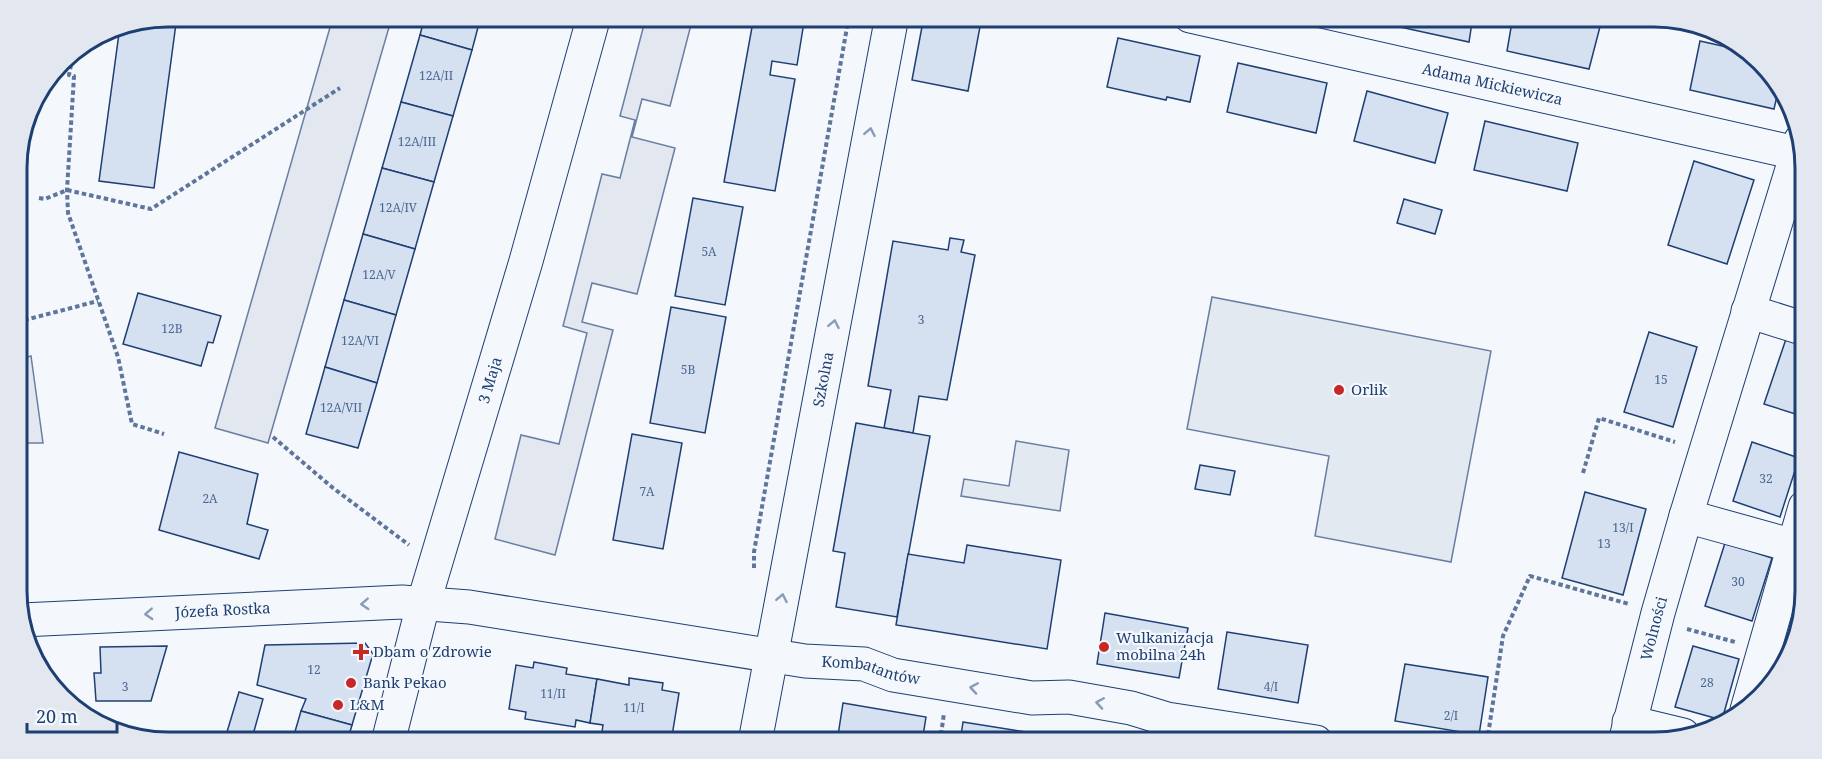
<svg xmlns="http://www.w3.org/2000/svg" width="1822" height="759" font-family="'Noto Serif',serif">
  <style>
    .green { fill: #e3e9f0; stroke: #687fa3; stroke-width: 1.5 }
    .parking { fill: #e3e8f0; stroke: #687fa3; stroke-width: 1.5 }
    .building { fill: #d5e0f0; stroke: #1d3f73; stroke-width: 1.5 }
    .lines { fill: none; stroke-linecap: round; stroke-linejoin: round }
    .minor-casing { stroke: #1d3f73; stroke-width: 35 }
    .major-casing { stroke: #1d3f73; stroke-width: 35 }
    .path { stroke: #5e769c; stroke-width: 4; stroke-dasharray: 4.5 3; stroke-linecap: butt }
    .minor { stroke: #f4f7fb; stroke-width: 33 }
    .major { stroke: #f4f7fb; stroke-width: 33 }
    .oneway { stroke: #889bb7 }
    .poi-dot { fill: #c62828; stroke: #f4f7fb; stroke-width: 2 }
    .labels { text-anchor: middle; stroke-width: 4.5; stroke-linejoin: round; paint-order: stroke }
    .number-label { font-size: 12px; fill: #4b6792 }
    .street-label { font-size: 15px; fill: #1d3f73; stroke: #f4f7fb }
    .poi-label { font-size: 15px; fill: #1d3f73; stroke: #f4f7fb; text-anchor: start }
    .rim { fill: none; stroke: #1d3f73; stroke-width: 3 }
  </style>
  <rect width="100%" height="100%" fill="#f4f7fb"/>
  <!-- green -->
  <g class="green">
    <path d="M1212,297l279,54 -40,211 -136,-26 14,-80 -142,-27z"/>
    <path d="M1016,441l53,9 -9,61 -99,-15 3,-17 45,7z"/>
  </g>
  <!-- parking -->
  <g class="parking">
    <path d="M333,17h59l-124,426 -53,-15z"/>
    <path d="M646,17h47l-23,89 -28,-7 -10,38 43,11 -38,146 -45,-11 -10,39 31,8 -58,225 -60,-16 26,-104 38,9 28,-111 -24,-7 39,-152 18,4 15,-58 -15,-4z"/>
    <path d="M31,356l12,87h-26v-83z"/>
  </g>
  <!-- building -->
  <g class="building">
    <path d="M168,16h9l-23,172 -55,-7 21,-155z"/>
    <path d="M425,16h56l-9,34 -52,-15z"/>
    <path d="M754,16h51l-8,49 -25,-4 -2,14 25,4 -20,112 -51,-9z"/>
    <path d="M924,16h58l-14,75 -56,-11z"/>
    <path d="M1379,16h94l-4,26 -92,-20z"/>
    <path d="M1513,16h80l9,3 -13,50 -82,-18z"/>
    <path d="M420,35l52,15 -19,66 -52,-14z"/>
    <path d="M1118,38l82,18 -10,46 -23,-5 -1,3 -59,-13z"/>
    <path d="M1700,41l40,9 34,26 5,11 -5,22 -84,-19z"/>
    <path d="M1238,63l89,20 -11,50 -89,-21z"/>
    <path d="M1367,91l81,22 -13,50 -81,-22z"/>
    <path d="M401,102l52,14 -19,66 -52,-14z"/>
    <path d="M1485,121l93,22 -11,48 -93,-21z"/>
    <path d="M1694,161l60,19 -27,84 -59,-19z"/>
    <path d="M382,168l52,14 -19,67 -52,-15z"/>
    <path d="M693,198l50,9 -18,98 -50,-9z"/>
    <path d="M1404,199l38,11 -7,24 -38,-11z"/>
    <path d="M363,234l52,15 -19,66 -52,-15z"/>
    <path d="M950,238l14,2 -3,12 14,3 -28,145 -28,-4 -6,37 -29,-5 7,-38 -23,-4 25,-145 55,9z"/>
    <path d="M138,293l83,23 -8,27 -5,-1 -7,24 -78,-22z"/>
    <path d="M344,300l52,15 -19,68 -52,-16z"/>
    <path d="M671,307l55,10 -21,116 -55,-10z"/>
    <path d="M1649,332l48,15 -24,80 -49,-15z"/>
    <path d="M1787,336l18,6v75l-41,-13z"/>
    <path d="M325,367l52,16 -19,65 -52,-14z"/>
    <path d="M856,423l74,13 -33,181 -61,-10 9,-54 -12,-2z"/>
    <path d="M632,434l50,9 -19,106 -50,-9z"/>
    <path d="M1752,442l47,16 -19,59 -47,-16z"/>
    <path d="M179,452l79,22 -11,50 21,6 -9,29 -100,-29z"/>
    <path d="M1200,465l35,6 -5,24 -35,-6z"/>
    <path d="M1585,492l61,17 -23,86 -61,-17z"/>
    <path d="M1725,543l47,15 -20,63 -47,-15z"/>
    <path d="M967,545l94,15 -14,89 -151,-24 12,-71 56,9z"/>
    <path d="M1105,613l83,15 -9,50 -82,-14z"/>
    <path d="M1227,632l81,13 -10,58 -80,-14z"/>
    <path d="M365,643l8,11 -21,71 -51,-14 5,-12 -49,-14 8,-40z"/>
    <path d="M167,646l-16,55h-55l-2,-28h7l-1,-26z"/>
    <path d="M1693,646l46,13 -17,61 -47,-13z"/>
    <path d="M534,662l33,6 -1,6 31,5 -7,44 -14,-3 -1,7 -50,-8 1,-7 -17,-3 7,-44 17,3z"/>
    <path d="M1405,664l83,13 -9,58 -84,-14z"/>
    <path d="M629,678l34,5 -1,7 17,3 -7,43 -17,-2 -1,6 -52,-8 1,-7 -13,-2 7,-44 32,6z"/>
    <path d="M239,692l24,7 -12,43h-27z"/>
    <path d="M843,703l83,14 -4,25h-85z"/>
    <path d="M301,711l51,14 -5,17h-55z"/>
    <path d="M963,722l82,13 -1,7h-84z"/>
  </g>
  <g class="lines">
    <defs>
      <g id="minor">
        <path id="s1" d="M1190,16l606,137"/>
        <path d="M1748,311l57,18"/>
        <path d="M1686,516l108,30"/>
        <path id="s2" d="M22,620l380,-18 67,5 336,54 59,3 29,11 139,23 37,-1 62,11 36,11 149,23"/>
        <path d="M1747,710l58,-203"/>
        <path d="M1629,722l54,13"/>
        <path id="s3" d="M755,742l137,-726"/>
        <path id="s4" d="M1625,742l33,-129 28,-97 115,-376"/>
      </g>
      <g id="major">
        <path id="s5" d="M388,742l35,-137 103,-344 68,-245"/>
      </g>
    </defs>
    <!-- minor casing -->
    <use href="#minor" class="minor-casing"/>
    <!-- major casing -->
    <use href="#major" class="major-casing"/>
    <!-- path -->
    <g class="path">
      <path d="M74,50l-5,25 5,1 -7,114 1,23 50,144 14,67 32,10"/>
      <path d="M39,198l6,1 22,-9 84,19 189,-121"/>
      <path d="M17,322l81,-21"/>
      <path d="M273,437l60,51 76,57"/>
      <path d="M1583,473l16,-55 76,24"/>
      <path d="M754,568v-16l95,-536"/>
      <path d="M1687,629l48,13"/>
      <path d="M940,742l4,-29"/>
      <path d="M1487,742l16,-106 27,-60 99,28"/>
    </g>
    <!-- minor -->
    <use href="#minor" class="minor"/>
    <!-- major -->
    <use href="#major" class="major"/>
  </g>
  <!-- one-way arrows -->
  <defs><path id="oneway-chevron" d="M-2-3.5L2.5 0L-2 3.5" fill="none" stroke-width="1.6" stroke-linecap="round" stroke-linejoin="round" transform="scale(1.5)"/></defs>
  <g class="oneway">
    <use href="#oneway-chevron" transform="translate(870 132) rotate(-79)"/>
    <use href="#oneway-chevron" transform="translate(834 324) rotate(-79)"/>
    <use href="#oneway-chevron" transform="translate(782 598) rotate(-79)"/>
    <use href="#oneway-chevron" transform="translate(365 604) rotate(177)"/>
    <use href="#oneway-chevron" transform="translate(149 614) rotate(177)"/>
    <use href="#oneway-chevron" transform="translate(974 688) rotate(-171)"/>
    <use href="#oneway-chevron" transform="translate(1100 703) rotate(-171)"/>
  </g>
  <!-- markers -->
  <g class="poi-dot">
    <circle cx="1339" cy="390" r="6"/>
    <circle cx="1104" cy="647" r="6"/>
    <path d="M358 643h6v6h6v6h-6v6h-6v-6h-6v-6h6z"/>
    <circle cx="351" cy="683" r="6"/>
    <circle cx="338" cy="705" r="6"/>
  </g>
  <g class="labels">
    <!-- number labels -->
    <g class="number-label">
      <text x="436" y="80">12A/II</text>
      <text x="417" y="146">12A/III</text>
      <text x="398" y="212">12A/IV</text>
      <text x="709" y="256">5A</text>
      <text x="379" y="279">12A/V</text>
      <text x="921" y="324">3</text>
      <text x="172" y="333">12B</text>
      <text x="360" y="345">12A/VI</text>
      <text x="688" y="374">5B</text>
      <text x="1661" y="384">15</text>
      <text x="341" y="412">12A/VII</text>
      <text x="1766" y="483">32</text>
      <text x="647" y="496">7A</text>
      <text x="210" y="503">2A</text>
      <text x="1623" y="532">13/I</text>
      <text x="1604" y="548">13</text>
      <text x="1738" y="586">30</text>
      <text x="314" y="674">12</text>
      <text x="1707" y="687">28</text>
      <text x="125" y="691">3</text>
      <text x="1271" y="691">4/I</text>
      <text x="553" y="698">11/II</text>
      <text x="634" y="712">11/I</text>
      <text x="1451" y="720">2/I</text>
    </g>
    <!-- street labels -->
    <g class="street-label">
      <text dy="5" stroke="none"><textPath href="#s1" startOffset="310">Adama Mickiewicza</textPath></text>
      <text dy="5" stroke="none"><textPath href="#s3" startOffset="369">Szkolna</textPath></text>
      <text dy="5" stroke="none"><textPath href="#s5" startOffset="376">3 Maja</textPath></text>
      <text dy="5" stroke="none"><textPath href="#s2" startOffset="201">Józefa Rostka</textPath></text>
      <text dy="5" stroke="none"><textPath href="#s4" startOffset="117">Wolności</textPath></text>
      <text dy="5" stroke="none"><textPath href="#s2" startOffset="855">Kombatantów</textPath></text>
    </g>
    <!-- poi labels -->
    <g class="poi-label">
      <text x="1351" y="395">Orlik</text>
      <text x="1116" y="643">Wulkanizacja<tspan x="1116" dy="17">mobilna 24h</tspan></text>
      <text x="373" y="657">Dbam o Zdrowie</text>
      <text x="363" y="688">Bank Pekao</text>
      <text x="350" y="710">L&amp;M</text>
    </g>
  </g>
  <!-- crop -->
  <path d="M0 0H1822V759H0ZM168 27H1654A141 141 0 0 1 1795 168V591A141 141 0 0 1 1654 732H168A141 141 0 0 1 27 591V168A141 141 0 0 1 168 27Z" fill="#e3e8f0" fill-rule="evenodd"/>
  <path class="rim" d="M168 27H1654A141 141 0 0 1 1795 168V591A141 141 0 0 1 1654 732H168A141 141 0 0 1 27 591V168A141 141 0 0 1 168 27Z"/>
  <!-- scale -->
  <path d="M27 723v9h90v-9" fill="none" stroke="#1d3f73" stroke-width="3"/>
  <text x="36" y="723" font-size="18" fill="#1d3f73" stroke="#f4f7fb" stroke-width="4.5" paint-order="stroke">20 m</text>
</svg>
